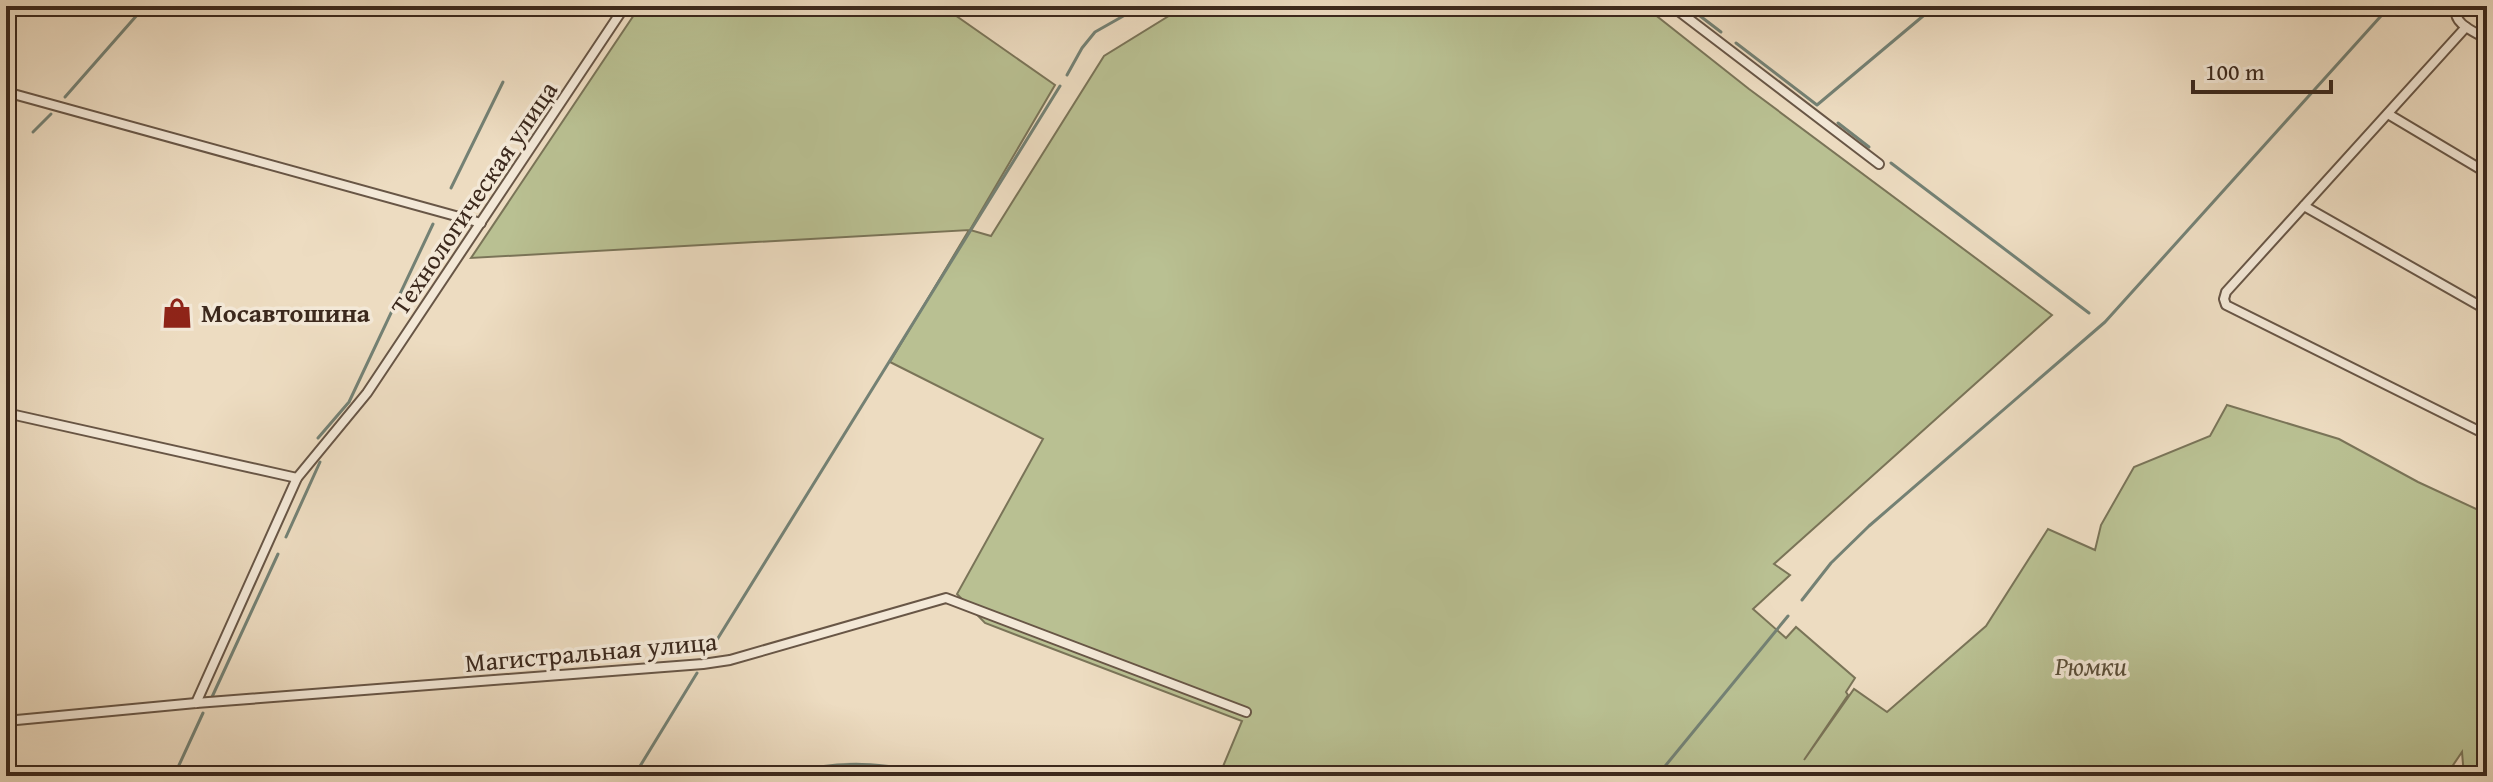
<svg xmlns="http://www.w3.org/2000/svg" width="2493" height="782" font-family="'Gentium Book Plus',serif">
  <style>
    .green { fill: #b9c092; stroke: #7a7458; stroke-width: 2 }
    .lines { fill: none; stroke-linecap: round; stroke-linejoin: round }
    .stream { stroke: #748174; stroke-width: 3 }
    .minor-casing { stroke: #685646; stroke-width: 12 }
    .minor { stroke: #f3e8d7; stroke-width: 8 }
    .labels { text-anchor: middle; stroke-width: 7; stroke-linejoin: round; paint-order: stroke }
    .street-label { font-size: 26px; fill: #3c291d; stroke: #f3e8d7 }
    .poi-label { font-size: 26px; font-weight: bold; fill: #3c291d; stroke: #f3e8d7; text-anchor: start }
    .park-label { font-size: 26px; font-style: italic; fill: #5b4f3a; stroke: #f3e8d7 }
  </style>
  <rect width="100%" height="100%" fill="#eddcc1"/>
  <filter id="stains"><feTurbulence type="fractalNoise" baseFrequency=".0025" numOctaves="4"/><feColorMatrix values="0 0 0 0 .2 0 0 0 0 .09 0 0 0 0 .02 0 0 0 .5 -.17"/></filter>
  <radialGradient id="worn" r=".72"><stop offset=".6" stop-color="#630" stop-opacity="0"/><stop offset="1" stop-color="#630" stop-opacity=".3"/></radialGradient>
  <!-- green -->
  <path class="green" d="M640,6h302l113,79 -85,145 21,6 113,-180 81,-50h459l105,83 303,226 -278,249 16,11 -37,34 33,29 10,-11 59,51 -9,14 2,3 -44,65 50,-71 33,23 99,-86 62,-97 47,21 6,-25 33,-58 76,-31 17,-31 112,34 79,43 69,32v262h-23l-2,-24 -15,22 -40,-2v2h-29l-7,2h-1152l23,-55 -257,-98 -28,-29 86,-155 -153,-77 79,-132 -498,28z"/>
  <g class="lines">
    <!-- stream -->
    <g class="stream">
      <path d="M1687,6l34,26"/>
      <path d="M1736,43l81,62 118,-99"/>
      <path d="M1067,75l15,-27 13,-16 46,-26"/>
      <path d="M65,97l80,-91"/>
      <path d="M1838,123l31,24"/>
      <path d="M33,132l18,-18"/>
      <path d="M1891,163l198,150"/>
      <path d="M451,188l52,-106"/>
      <path d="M318,438l31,-36 84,-178"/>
      <path d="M286,537l34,-75"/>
      <path d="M1802,600l29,-37 38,-37 236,-204 285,-316"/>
      <path d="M710,651l350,-565"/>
      <path d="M212,697l66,-143"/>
      <path d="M174,776l29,-63"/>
      <path d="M634,776l63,-103"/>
      <path d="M777,776c64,-18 106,-13 170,0"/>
      <path d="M1657,776l131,-160"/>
    </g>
    <defs>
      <g id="minor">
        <path d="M1672,6l207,158"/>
        <path d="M2456,6c-4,18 17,25 31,33"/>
        <path d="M2466,27l-240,265 -2,7 2,6 261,130"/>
        <path d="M6,92l475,131"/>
        <path d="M2388,114l99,59"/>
        <path d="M2304,206l183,104"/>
        <path d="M6,413l291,65"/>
        <path d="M196,703l101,-225 70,-85 258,-387"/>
        <path d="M6,721l190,-18 507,-39 27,-4 216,-62 300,114"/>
      </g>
    </defs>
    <!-- minor casing -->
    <use href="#minor" class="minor-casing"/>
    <!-- minor -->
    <use href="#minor" class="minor"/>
  </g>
  <!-- icons -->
  <defs>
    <symbol id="shop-bare" viewBox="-9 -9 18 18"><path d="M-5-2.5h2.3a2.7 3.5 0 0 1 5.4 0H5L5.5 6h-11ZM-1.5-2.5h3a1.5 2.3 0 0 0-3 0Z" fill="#8f2418" stroke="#f3e8d7" stroke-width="2.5" paint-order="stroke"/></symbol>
  </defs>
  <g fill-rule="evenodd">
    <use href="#shop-bare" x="155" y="291" width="44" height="44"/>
  </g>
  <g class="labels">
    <!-- street labels -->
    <g class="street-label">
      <text transform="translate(474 198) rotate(-56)" y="9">Технологическая улица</text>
      <text transform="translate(591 652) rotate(-5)" y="9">Магистральная улица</text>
    </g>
    <!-- poi labels -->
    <g class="poi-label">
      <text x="201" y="322">Мосавтошина</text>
    </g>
    <!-- park labels -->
    <g class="park-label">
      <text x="2091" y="675">Рюмки</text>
    </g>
  </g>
  <!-- margin -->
  <rect width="2493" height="782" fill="none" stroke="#eddcc1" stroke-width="32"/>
  <rect x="8" y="8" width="2477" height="766" fill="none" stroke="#3c291d" stroke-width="4"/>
  <rect x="16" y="16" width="2461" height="750" fill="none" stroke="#3c291d" stroke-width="2"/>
  <!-- scale -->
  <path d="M2193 80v12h138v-12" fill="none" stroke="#3c291d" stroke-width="4"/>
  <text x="2205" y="80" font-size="24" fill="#3c291d" stroke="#f3e8d7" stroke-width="6" paint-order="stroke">100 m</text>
  <rect width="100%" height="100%" filter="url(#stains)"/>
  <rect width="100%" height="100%" fill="url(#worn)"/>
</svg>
